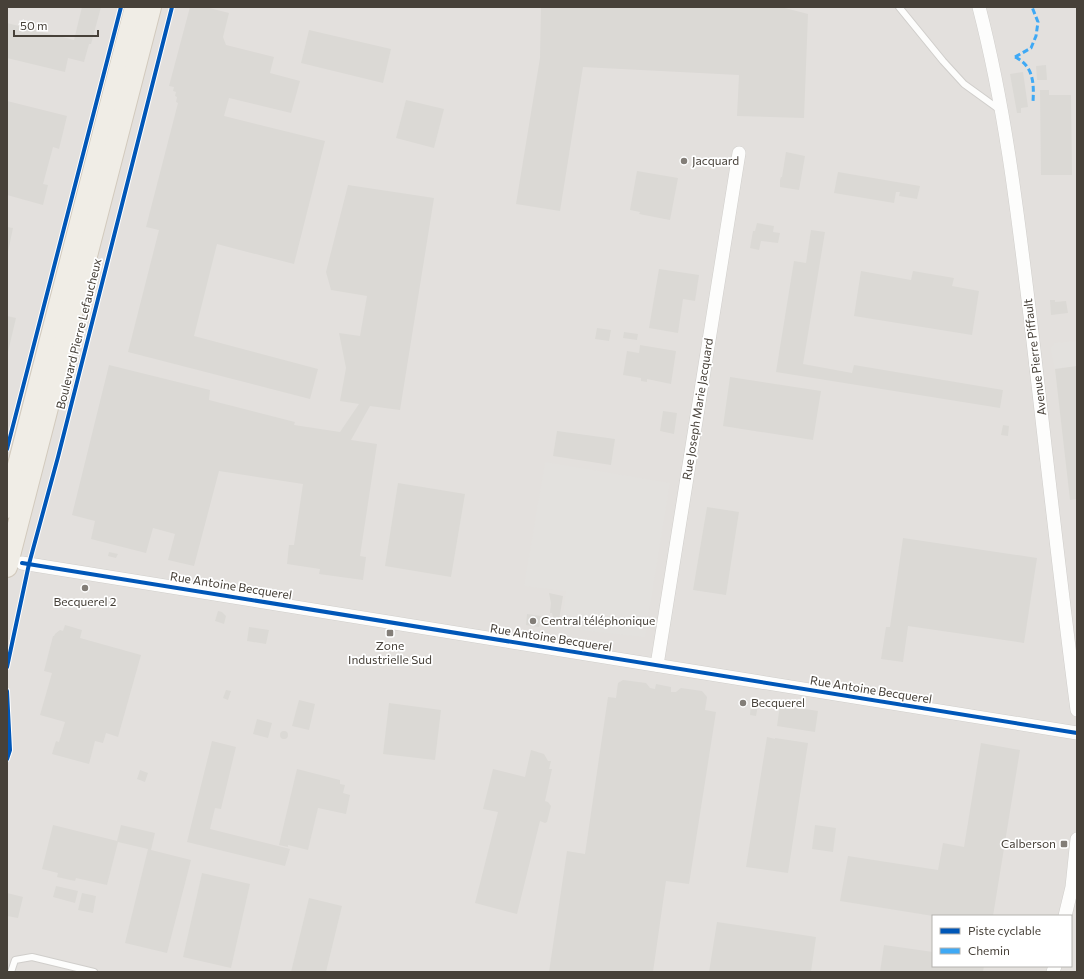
<svg xmlns="http://www.w3.org/2000/svg" width="1084" height="979" font-family="Commissioner,sans-serif">
  <style>
    .industrial { fill: #e3e0dd; fill-rule: evenodd }
    .parking { fill: #e3e1de }
    .building { fill: #dbd9d5 }
    .lines { fill: none; stroke-linecap: round; stroke-linejoin: round }
    .lane-casing { stroke: #d0cecb; stroke-width: 8 }
    .street-casing { stroke: #d0cecb; stroke-width: 14 }
    .primary-casing { stroke: #d2cabd; stroke-width: 22 }
    .lane { stroke: #fdfdfc; stroke-width: 6 }
    .street { stroke: #fdfdfc; stroke-width: 13 }
    .primary { stroke: #f0ede6; stroke-width: 20 }
    .quiet { stroke: #3fa9f5; stroke-width: 3; stroke-dasharray: 6 3; stroke-linecap: butt }
    .cycleway-casing { stroke: #fff; stroke-width: 6 }
    .cycleway { stroke: #0057b8; stroke-width: 4 }
    .poi-dot { fill: #837e78; stroke: #fff; stroke-width: 1.5 }
    .labels { text-anchor: middle; stroke-width: 3.5; stroke-linejoin: round; paint-order: stroke }
    .poi-label { font-size: 12px; fill: #474139; stroke: #fff; text-anchor: start }
    .street-label { font-size: 12px; fill: #474139; stroke: #fff }
  </style>
  <rect width="100%" height="100%" fill="#f2f0ed"/>
  <!-- industrial -->
  <path class="industrial" d="M7,7h1070v965h-1070zM933,916h138v50h-138z"/>
  <!-- parking -->
  <g class="parking">
    <path d="M1077,341v25l-22,3 -4,-21 4,-5z"/>
    <path d="M545,462l125,21 -25,154 -84,-9 5,-37 -42,-5z"/>
  </g>
  <!-- building -->
  <g class="building">
    <path d="M82,7h19l-10,37h-2l-5,18 -16,-4 -3,14 -58,-14v-35l67,17z"/>
    <path d="M190,7h15l24,6 -6,24 3,8 48,12 -4,16 30,8 -9,32 -62,-15 -5,18 101,25 -31,123 -77,-20 -23,92 124,33 -8,30 -182,-47 31,-122 -13,-3 32,-124 -2,-1 1,-5 -2,-1 1,-4 -3,-1 1,-4 -5,-1z"/>
    <path d="M541,7h240l27,7 -4,104 -67,-2 2,-41 -156,-8 -23,144 -44,-7 24,-146z"/>
    <path d="M309,30l82,19 -8,34 -82,-20z"/>
    <path d="M1046,65l1,15h-10l-1,-14z"/>
    <path d="M1023,72l5,35 -7,1v5h-4l-7,-39z"/>
    <path d="M1040,90h9v5h22l1,80h-31z"/>
    <path d="M406,100l38,9 -10,39 -38,-10z"/>
    <path d="M7,101l60,15 -8,33 -6,-2 -10,37 5,1 -5,20 -36,-10z"/>
    <path d="M786,152l19,4 -6,34 -19,-3v-7l1,-3h1z"/>
    <path d="M680,157l9,1 -2,6 -8,-1z"/>
    <path d="M637,171l41,7 -8,42 -31,-6 1,-2 -10,-2z"/>
    <path d="M838,172l82,14 -3,13 -18,-3 1,-4h-4l-2,11 -60,-10z"/>
    <path d="M348,185l86,13 -34,212 -30,-4 -19,34 26,4 -17,112 6,1 -3,23 -44,-6 1,-5 -33,-5 2,-19h5l9,-61 -84,-13 -25,95 -26,-6 7,-26 -22,-6 -7,25 -55,-14 4,-18 -23,-6 37,-150 101,25 -1,10 86,22 -1,3 46,7 19,-28 -19,-3 6,-33 -7,-35 21,3 7,-40 -36,-6 -5,-18z"/>
    <path d="M757,223l17,3 -1,6 7,1 -2,10 -17,-2 -2,9 -9,-2 3,-17h2z"/>
    <path d="M7,227l6,1 -5,24h-1z"/>
    <path d="M811,230l14,2 -22,132 49,9 2,-8 149,25 -3,18 -224,-36 18,-111 12,2z"/>
    <path d="M659,269l40,6 -4,26 -12,-2 -5,34 -29,-5z"/>
    <path d="M861,271l50,9 2,-9 41,7 -2,8 27,5 -7,44 -118,-19z"/>
    <path d="M1050,300h5v2l11,-1 2,12 -17,2z"/>
    <path d="M7,316l9,2 -8,34h-1z"/>
    <path d="M597,328l14,2 -2,11 -14,-2z"/>
    <path d="M624,332l14,2 -1,6 -14,-2z"/>
    <path d="M640,345l36,6 -5,33 -24,-5v3l-6,-1v-3l-18,-3 4,-24 12,2z"/>
    <path d="M1077,366v133l-7,1 -15,-131z"/>
    <path d="M730,377l91,14 -8,49 -90,-14z"/>
    <path d="M663,411l14,2 -3,21 -14,-3z"/>
    <path d="M1003,425l6,1 -1,10 -7,-1z"/>
    <path d="M557,431l58,8 -4,26 -58,-9z"/>
    <path d="M398,483l67,11 -14,83 -66,-11z"/>
    <path d="M707,507l32,5 -13,83 -33,-5z"/>
    <path d="M903,538l134,20 -13,85 -116,-17 -5,36 -22,-3 5,-32h4z"/>
    <path d="M109,552l9,2 -2,4 -8,-2z"/>
    <path d="M82,586l7,1 -1,4 -6,-1z"/>
    <path d="M549,593l14,3 -5,30 -3,-1 -3,-12h-2l1,-10z"/>
    <path d="M218,611l4,1 4,4 -2,8 -9,-3z"/>
    <path d="M527,614l14,2 -2,11 -13,-2z"/>
    <path d="M65,625l17,5 -2,8 61,17 -23,82 -12,-4 -3,10 -8,-2 -6,23 -37,-10 4,-13 3,1 6,-20 -25,-7 12,-42 -8,-2 9,-35h1l1,-2 5,-4 3,1z"/>
    <path d="M249,627l20,3 -3,14 -19,-3z"/>
    <path d="M623,680l23,3 4,5 5,1 1,-5 15,3v5h5l5,-4 21,3 5,6 -2,13 11,2 -27,172 -23,-3 -13,91h-104l18,-121 18,3 23,-157 8,1 2,-15z"/>
    <path d="M226,690l5,1 -3,9 -5,-2z"/>
    <path d="M741,698l6,1 -1,8 -7,-1z"/>
    <path d="M299,700l16,4 -6,26 -17,-4z"/>
    <path d="M389,703l52,7 -6,50 -52,-6z"/>
    <path d="M751,704l7,1 -2,11 -6,-1z"/>
    <path d="M780,705l38,6 -3,21 -38,-6z"/>
    <path d="M257,719l15,4 -4,15 -15,-4z"/>
    <circle cx="284" cy="735" r="4"/>
    <path d="M767,737l8,2v-1l33,5 -20,130 -42,-6z"/>
    <path d="M212,741l24,6 -15,62 -6,-1 -5,21 80,20 -5,17 -98,-24z"/>
    <path d="M981,743l39,7 -27,166h-60l-93,-15 8,-45 90,14 5,-27 21,4z"/>
    <path d="M531,750l13,4 4,7h3l-2,8h3l-7,32 3,1 3,4 -4,16 -2,1 -5,-2 -23,93 -42,-11 23,-91 -15,-3 10,-40 32,8z"/>
    <path d="M297,769l43,11v4l5,1 -2,8 7,2 -4,19 -28,-6 -10,42 -20,-5v2l-9,-2z"/>
    <path d="M140,770l8,3 -3,9 -8,-3z"/>
    <path d="M53,825l64,16 4,-16 34,8 -4,17 40,10 -24,93 -42,-10 23,-94 -30,-7 -11,43 -31,-7 -1,3 -18,-4 1,-4 -16,-4z"/>
    <path d="M815,825l21,3 -3,24 -21,-3z"/>
    <path d="M202,873l48,11 -19,84 -48,-11z"/>
    <path d="M56,886l22,5 -3,12 -22,-6z"/>
    <path d="M7,893l16,4 -5,21 -11,-2z"/>
    <path d="M82,893l14,3 -3,17 -15,-3z"/>
    <path d="M309,898l33,8 -16,66h-35z"/>
    <path d="M717,922l99,15 -5,35h-102z"/>
    <path d="M884,945l49,7v14h51l-1,6h-103z"/>
  </g>
  <g class="lines">
    <defs>
      <g id="lane">
        <path d="M899,7l44,54 21,23 36,26"/>
        <path d="M11,972l4,-12 17,-3 62,15"/>
      </g>
      <g id="street">
        <path d="M979,7c27,104 39,210 52,317 15,128 29,257 46,386"/>
        <path d="M22,563l1055,170"/>
        <path d="M657,665l82,-512"/>
        <path d="M1065,916l7,-29 5,-48"/>
        <path d="M1053,972l2,-6"/>
      </g>
      <g id="primary">
        <path d="M7,508l128,-501"/>
        <path d="M7,567l144,-560"/>
      </g>
    </defs>
    <!-- lane casing -->
    <use href="#lane" class="lane-casing"/>
    <!-- street casing -->
    <use href="#street" class="street-casing"/>
    <!-- primary casing -->
    <use href="#primary" class="primary-casing"/>
    <!-- lane -->
    <use href="#lane" class="lane"/>
    <!-- street -->
    <use href="#street" class="street"/>
    <!-- primary -->
    <use href="#primary" class="primary"/>
    <!-- quiet -->
    <g class="quiet">
      <path d="M1015,57l16,-9 5,-12 2,-14 -6,-15"/>
      <path d="M1015,57c19,9 19,27 18,45"/>
    </g>
    <defs>
      <g id="cycleway">
        <path d="M7,449l114,-442"/>
        <path d="M22,563l1055,170"/>
        <path d="M7,667l22,-103 29,-107 114,-450"/>
        <path d="M7,691l3,59 -3,9"/>
      </g>
    </defs>
    <!-- cycleway casing -->
    <use href="#cycleway" class="cycleway-casing"/>
    <!-- cycleway -->
    <use href="#cycleway" class="cycleway"/>
  </g>
  <!-- markers -->
  <g class="poi-dot">
    <circle cx="684" cy="161" r="4"/>
    <circle cx="85" cy="588" r="4"/>
    <circle cx="533" cy="621" r="4"/>
    <rect x="386" y="629" width="8" height="8" rx="2"/>
    <circle cx="743" cy="703" r="4"/>
    <rect x="1060" y="840" width="8" height="8" rx="2"/>
  </g>
  <g class="labels">
    <!-- poi labels -->
    <g class="poi-label">
      <text x="692" y="165">Jacquard</text>
      <text x="85" y="606" text-anchor="middle">Becquerel 2</text>
      <text x="541" y="625">Central téléphonique</text>
      <text x="390" y="650" text-anchor="middle">Zone<tspan x="390" dy="14">Industrielle Sud</tspan></text>
      <text x="751" y="707">Becquerel</text>
      <text x="1056" y="848" text-anchor="end">Calberson</text>
    </g>
    <!-- street labels -->
    <g class="street-label">
      <text transform="translate(79 334) rotate(-76)" y="4">Boulevard Pierre Lefaucheux</text>
      <text transform="translate(1035 357) rotate(-97)" y="4">Avenue Pierre Piffault</text>
      <text transform="translate(698 409) rotate(-81)" y="4">Rue Joseph Marie Jacquard</text>
      <text transform="translate(231 586) rotate(9)" y="4">Rue Antoine Becquerel</text>
      <text transform="translate(551 638) rotate(9)" y="4">Rue Antoine Becquerel</text>
      <text transform="translate(871 690) rotate(9)" y="4">Rue Antoine Becquerel</text>
    </g>
  </g>
  <!-- border -->
  <rect width="1084" height="979" fill="none" stroke="#474139" stroke-width="16"/>
  <!-- legend -->
  <rect x="932" y="915" width="140" height="52" fill="#ffffff" stroke="#b5b3b0"/>
  <rect x="940" y="928" width="20" height="6" fill="#0057b8" stroke="#b5b3b0"/>
  <text x="968" y="935" font-size="12" fill="#474139">Piste cyclable</text>
  <rect x="940" y="948" width="20" height="6" fill="#3fa9f5" stroke="#b5b3b0"/>
  <text x="968" y="955" font-size="12" fill="#474139">Chemin</text>
  <!-- scale -->
  <path d="M14 30v6h84v-6" fill="none" stroke="#474139" stroke-width="2"/>
  <text x="20" y="30" font-size="12" fill="#474139" stroke="#ffffff" stroke-width="3" paint-order="stroke">50 m</text>
</svg>
